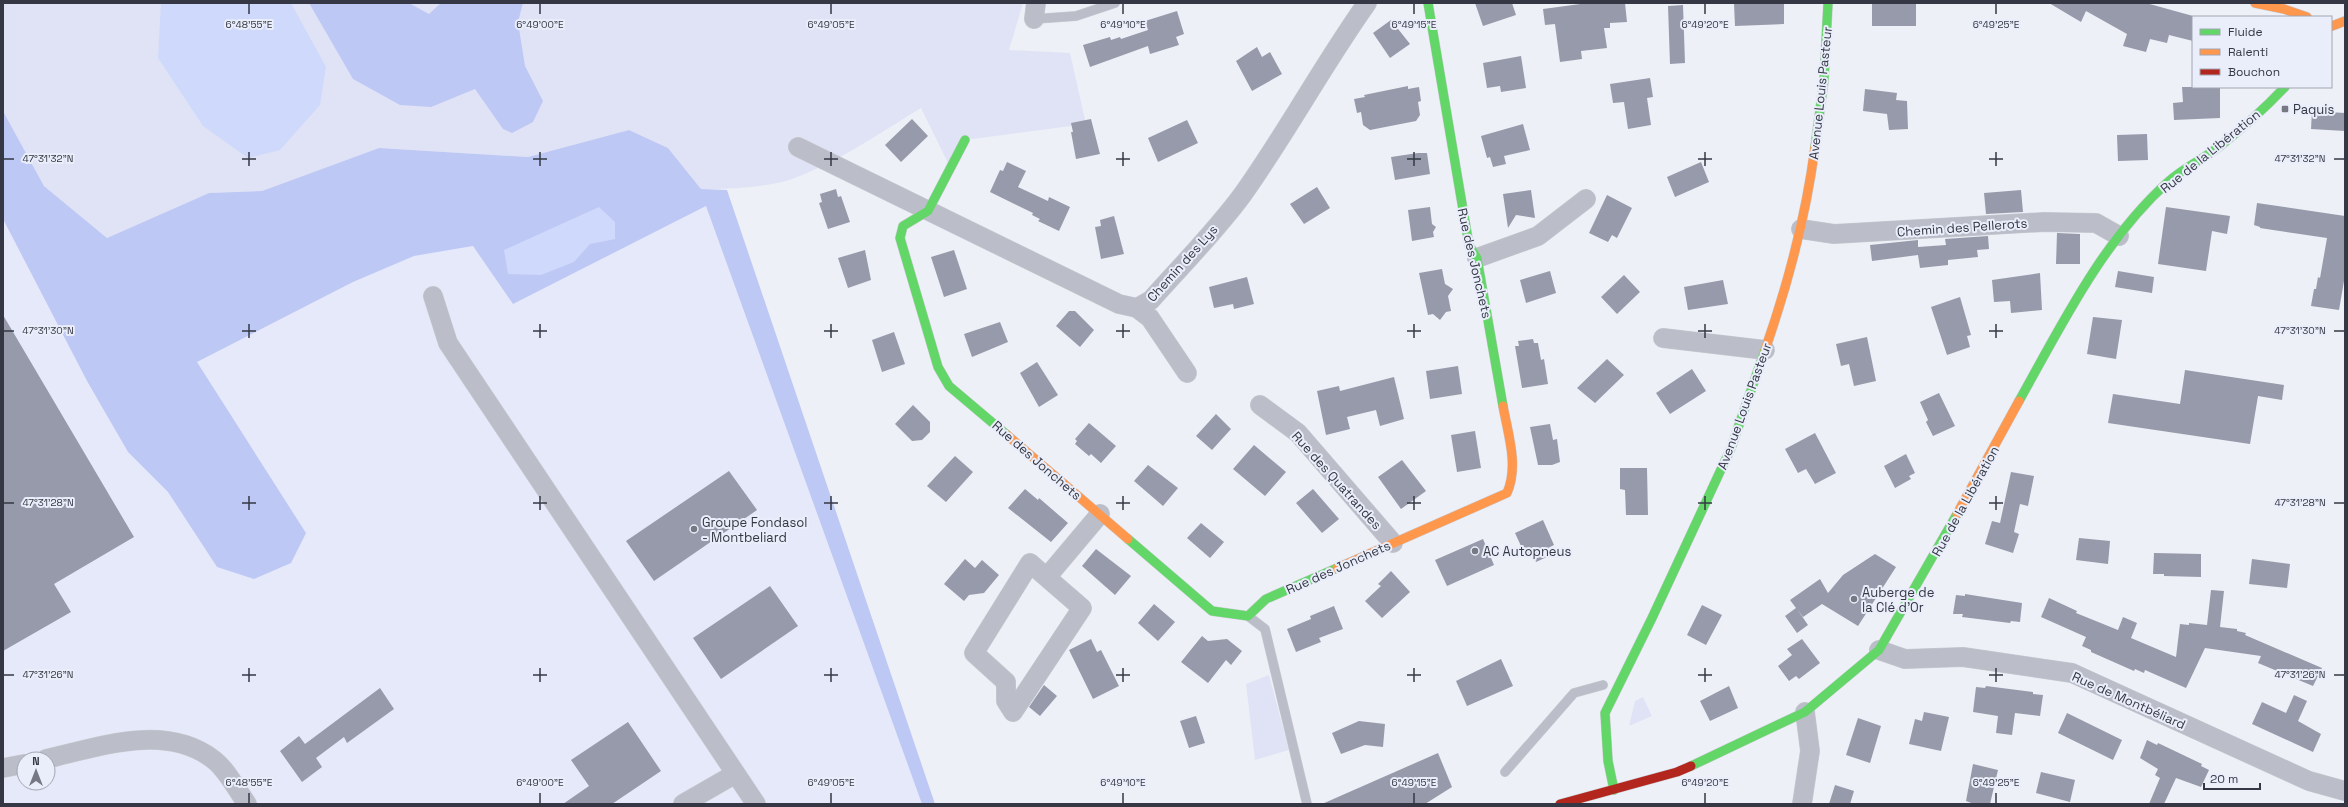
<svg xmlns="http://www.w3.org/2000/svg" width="2348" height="807" font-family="'Space Grotesk',sans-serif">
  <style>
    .built { fill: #e5e9fa; fill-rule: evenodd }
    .green { fill: #dfe3f5 }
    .forest { fill: #bec8f5 }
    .water { fill: #cfd9fb }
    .building { fill: #979aaa }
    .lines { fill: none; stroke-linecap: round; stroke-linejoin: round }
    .lane-casing { stroke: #caccd2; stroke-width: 10 }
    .street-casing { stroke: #caccd2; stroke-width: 20 }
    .fast-casing { stroke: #caccd2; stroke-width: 10 }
    .slow-casing { stroke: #caccd2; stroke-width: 10 }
    .jam-casing { stroke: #caccd2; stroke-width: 10 }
    .lane { stroke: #bbbec9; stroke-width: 9 }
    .street { stroke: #bbbec9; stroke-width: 19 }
    .fast { stroke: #63d668; stroke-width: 9 }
    .slow { stroke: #ff974d; stroke-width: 9 }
    .jam { stroke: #b3261e; stroke-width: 9 }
    .ticks { fill: none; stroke: #353844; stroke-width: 1.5 }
    .poi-dot { fill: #767883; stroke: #eaeefb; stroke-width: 1.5 }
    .labels { text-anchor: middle; stroke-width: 4; stroke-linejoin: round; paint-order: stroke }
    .street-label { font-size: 13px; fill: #353844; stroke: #eaeefb }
    .poi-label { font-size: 13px; fill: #353844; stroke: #eaeefb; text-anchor: start }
    .ticks-label { font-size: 10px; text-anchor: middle; fill: #353844; stroke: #eaeefb; stroke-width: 4; stroke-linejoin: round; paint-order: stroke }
  </style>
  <rect width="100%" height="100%" fill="#eef0f7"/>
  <!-- built -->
  <path class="built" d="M706,206l216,598h-919v-585l84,162 41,71 40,40 49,75 89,-34 -109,-171 156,-80 61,-26 59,-10 40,58zM24,759h24v24h-24z"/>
  <!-- green -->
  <g class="green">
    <path d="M3,3h1020l-14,47 61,3 16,71 -121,16 -16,25 -28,-57c-41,25 -83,54 -129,71 -22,8 -67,11 -91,10l-33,-41 -39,-18 -101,27 -149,-9 -117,43 -53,2 -102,45 -63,-52 -41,-75z"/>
    <path d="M1269,675l20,75 -34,10 -9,-76z"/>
    <path d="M1643,697l9,19 -23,10 6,-25z"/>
  </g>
  <!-- forest -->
  <g class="forest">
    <path d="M309,3h100l20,11 12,-11h82l-5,19 7,44 18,35 -10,21 -21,11 -9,-4 -28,-40 -44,18 -31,-2 -47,-26z"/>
    <path d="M3,111l41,75 63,52 102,-45 53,-2 117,-43 149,9 101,-27 39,18 33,41 26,1 208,614h-13l-216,-598 -193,98 -40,-58 -59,10 -61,26 -156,80 109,171 -15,30 -37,16 -37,-12 -49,-75 -40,-40 -41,-71 -84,-162z"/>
  </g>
  <!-- water -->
  <g class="water">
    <path d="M161,3h130l35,64 -6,38 -40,45 -32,8 -45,-32 -45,-68z"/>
    <path d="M599,207l16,15v17l-25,5 -16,18 -33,13 -33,-1 -4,-24z"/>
  </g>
  <!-- building -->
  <g class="building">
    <path d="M1475,3h37l4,12 -33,11z"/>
    <path d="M1588,3h37l2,19 -17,1v5h-6l3,20 -26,3 1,8 -22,3 -5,-38 -10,1 -2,-16z"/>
    <path d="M1734,3h50v21l-49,2z"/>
    <rect x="1872" y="3" width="44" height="23"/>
    <path d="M2049,3h97l47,13v25l-24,-6 -2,8 -17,-4 -4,13 -23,-6 4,-12 -41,-23 -5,11z"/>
    <path d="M1683,5l2,58 -15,1 -2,-58z"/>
    <path d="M1177,11l7,23 -8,3 3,8 -29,9 -2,-8 -58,21 -7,-22 27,-8 1,3 9,-3 1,2 27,-9 -3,-9z"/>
    <path d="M1391,20l19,24 -20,14 -17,-25z"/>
    <path d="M1257,47l5,10 8,-5 12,22 -30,17 -16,-30z"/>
    <path d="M1521,56l5,32 -25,4 -1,-6 -13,2 -4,-25z"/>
    <path d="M1650,78l3,19 -6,1 4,27 -23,4 -4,-27 -11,1 -3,-19z"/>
    <path d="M1408,86v3l11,-2 2,14 -3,1 2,13 -4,6 -46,9 -7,-5 -2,-13 -4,1 -3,-14 11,-2 -1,-2z"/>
    <path d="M2182,87h38v31l-46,2 -1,-17 10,-1z"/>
    <path d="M1865,89l32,4 -1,7 11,1 1,28 -19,1 -2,-16 -24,-3z"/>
    <path d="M2312,111l33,2v18l-34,-2z"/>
    <path d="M912,119l16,17 -27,26 -16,-17z"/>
    <path d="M1091,119l9,35 -24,5 -5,-27h2l-2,-9z"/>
    <path d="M1187,120l11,23 -40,19 -10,-24z"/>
    <path d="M1523,124l7,26 -26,6 2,8 -13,3 -3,-10 -3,1 -6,-22z"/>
    <path d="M2147,134l1,26 -30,1 -1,-26z"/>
    <path d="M1418,153h9l3,21 -35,6 -4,-23z"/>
    <path d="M1007,162l19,9 -8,16 30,14 1,-4 21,10 -11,24 -21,-10 2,-2 -8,-4 1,-2 -43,-21 10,-22 3,1z"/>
    <path d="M1701,162l8,20 -34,15 -8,-20z"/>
    <path d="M1317,187l13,21 -26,16 -14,-20z"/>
    <path d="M836,189l2,8 3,-1 9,26 -22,7 -9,-26 3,-1 -2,-8z"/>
    <path d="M1531,190l4,28 -19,-3 -8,13 -5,-34z"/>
    <path d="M2021,190l2,22 -37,2 -2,-21z"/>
    <path d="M1607,195l25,13 -15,30 -5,-3 -4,7 -19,-9z"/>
    <path d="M2257,203l88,13v59l-6,35 -28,-4 3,-17h2l2,-12 2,1 7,-40 -67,-10v-1l-6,-2z"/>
    <path d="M1430,207l2,17 4,3 -3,5 1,5 -22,4 -4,-31z"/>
    <path d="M2166,207l64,9 -3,18 -15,-3 -6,40 -48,-7z"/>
    <path d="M1114,216l10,38 -23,5 -6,-32 6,-1 -1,-6z"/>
    <path d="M2057,233l23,1v30h-24z"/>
    <path d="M1988,236l1,13 -12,1 1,7 -30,3v5l-28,3 -2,-13 -46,6 -2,-16 48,-5v7l28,-2 -1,-6z"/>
    <path d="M865,250l6,30 -23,8 -10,-30z"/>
    <path d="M954,250l13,39 -23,8 -13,-40z"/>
    <path d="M1442,269l3,15 8,5 -5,7 3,15 -5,1 -6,8 -7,-6 -5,1 -9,-42z"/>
    <path d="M1550,271l6,22 -30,10 -6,-23z"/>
    <path d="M2118,271l36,6 -2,16 -37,-6z"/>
    <path d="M2040,273l2,37 -31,3 -1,-12 -16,1 -2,-22z"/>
    <path d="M1624,275l16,17 -23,22 -16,-17z"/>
    <path d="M1247,277l7,27 -20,5 -1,-5 -19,4 -5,-21z"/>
    <path d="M1723,280l5,24 -40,6 -4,-23z"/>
    <path d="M1960,297l11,38 -4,1 3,11 -23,8 -16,-48z"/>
    <path d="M1069,311h6l19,19 -14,17 -24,-21z"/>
    <path d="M3,315l131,222 -80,47 17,28 -68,39z"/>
    <path d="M2093,317l29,3 -6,39 -29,-5z"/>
    <path d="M1000,322l8,20 -36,15 -8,-23z"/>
    <path d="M894,332l11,32 -23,8 -10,-32z"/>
    <path d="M1867,337l9,44 -22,5 -5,-22 -8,2 -5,-22z"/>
    <path d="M1533,339l1,4h4l3,17 3,-1 4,25 -26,4 -7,-42h4l-1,-5z"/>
    <path d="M1607,359l17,16 -29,28 -18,-15z"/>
    <path d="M1037,362l21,33 -19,12 -19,-34z"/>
    <path d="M1458,366l4,28 -32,5 -4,-28z"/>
    <path d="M1692,369l14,22 -36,23 -14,-21z"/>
    <path d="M2185,370l99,15 -2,15 -24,-4 -8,48 -142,-21 5,-29 67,10z"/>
    <path d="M1394,377l10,42 -24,7 -4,-16 -29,7 3,12 -24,6 -9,-44 22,-5 1,5z"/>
    <path d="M1939,393l16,33 -22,10 -7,-14 2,-2 -8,-18z"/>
    <path d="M913,405l17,17v10l-8,8 -10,1 -17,-17z"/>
    <path d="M1216,414l15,15 -19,21 -16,-14z"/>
    <path d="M1089,423l27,23 -15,17 -10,-9 -2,2 -14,-12 2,-3 -2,-2z"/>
    <path d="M1550,424l3,16 4,-1 3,23 -8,3h-14l-8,-38z"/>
    <path d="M1475,431l6,37 -24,4 -6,-37z"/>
    <path d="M1815,433l21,40 -21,11 -9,-15 -8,4 -13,-24z"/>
    <path d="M1254,445l32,27 -21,24 -32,-27z"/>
    <path d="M1906,454l9,19 -6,3 2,3 -16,9 -11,-22z"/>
    <path d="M955,456l18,16 -27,30 -19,-16z"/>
    <path d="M1402,460l24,31 -25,18 -23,-32z"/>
    <path d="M1148,465l30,23 -15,18 -29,-25z"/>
    <path d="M1620,468h27l1,47h-22l-1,-25 -5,-1z"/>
    <path d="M729,471l28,39 -103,71 -28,-40z"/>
    <path d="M2011,472l23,4 -6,30 -8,-2 -6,28 5,2 -6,19 -28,-9 7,-23 8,2z"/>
    <path d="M1025,489l13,11 1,-2 29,25 -17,19 -43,-34z"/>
    <path d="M1313,489l26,30 -17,14 -26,-30z"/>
    <path d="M1543,520l11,25 -6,3 3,7 -15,7 -4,-8 -6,3 -11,-24z"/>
    <path d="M1201,523l23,19 -14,16 -23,-20z"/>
    <path d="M2079,538l31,3 -2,23 -32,-4z"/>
    <path d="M1483,539l11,26 -47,21 -12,-26z"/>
    <path d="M1096,549l35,27 -16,19 -33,-29z"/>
    <path d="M2154,553l47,1v23l-37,-1v-2h-11z"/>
    <path d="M1875,554l21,13 -38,59 -36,-22 -19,13 -6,-8 11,16 -11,8 -12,-17 11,-8 -6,-8 30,-21 8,14 15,-18z"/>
    <path d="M965,559l10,9 7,-8 17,15 -15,18 -15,2 -5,6 -20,-17z"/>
    <path d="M2252,559l38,5 -3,24 -38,-4z"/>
    <path d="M1391,571l19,21 -28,26 -17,-17 16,-15 -3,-2z"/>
    <path d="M770,586l28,40 -77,53 -28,-41z"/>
    <path d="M2211,590l13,1 -4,36 17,2v2l9,2 -1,2 77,33 -9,18 -55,-23 3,-7 -56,-8 -19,40 -41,-18 -1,3 -9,-4 -1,2 -43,-19v-2l-9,-4 4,-9 -45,-20 8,-19 28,13 -1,2 42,17 5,-13 14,6 -6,15 45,19 4,-33 9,1v-2l18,2z"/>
    <path d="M1965,594l57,9 -2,19 -9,-1 -1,2 -48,-6 1,-3h-10l3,-19 9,1z"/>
    <path d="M1154,604l21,18 -17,19 -20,-18z"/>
    <path d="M1702,605l20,10 -16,30 -19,-10z"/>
    <path d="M1334,606l9,23 -24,9 2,4 -25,10 -9,-23 24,-10 -1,-3z"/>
    <path d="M1202,636l6,5 19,-2 15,12 -11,14 -5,-5 -18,23 -27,-21z"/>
    <path d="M1091,639l6,13 4,-2 18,36 -26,13 -24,-49z"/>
    <path d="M1802,639l18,24 -21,16 -3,-3 -7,5 -11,-15 14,-11 -5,-6z"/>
    <path d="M1501,659l12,27 -46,20 -11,-25z"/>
    <path d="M1044,685l13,11 -17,20 -11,-9z"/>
    <path d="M1729,686l9,22 -28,13 -10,-20z"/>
    <path d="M1986,686l47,6v2l10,1 -3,21 -25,-3 -3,22 -16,-2 2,-17 -25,-4 3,-25 9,1z"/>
    <path d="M380,688l14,21 -47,34 -3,-6 -28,21 6,9 -20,15 -22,-31 19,-15 6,8z"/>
    <path d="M2294,695l13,6 -9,20 23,13 -8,18 -61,-28 10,-22 24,11z"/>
    <path d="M1924,712l25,5 -8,34 -32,-7 6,-25 7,2z"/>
    <path d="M2067,713l55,27 -9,20 -55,-27z"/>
    <path d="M1196,716l9,27 -16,5 -9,-27z"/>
    <path d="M1858,718l23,8 -11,37 -24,-8z"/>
    <path d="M1359,721l26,3 -2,23 -18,-2 -24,9 -9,-21z"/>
    <path d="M628,722l33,49 -49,33h-49l26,-18 -18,-26z"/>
    <path d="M2147,740l10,5 1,-2 44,21 -1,2 8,4 -8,17 -25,-9 -12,26h-15l11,-26 -5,-3 3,-6 -18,-11z"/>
    <path d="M1438,753l14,34 -27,17h-103z"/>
    <path d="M1973,764l25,6 -8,34h-16l-8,-3z"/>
    <path d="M2041,772l34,8 -5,22 -34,-9z"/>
    <path d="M1835,785l19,6 -4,13h-21z"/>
  </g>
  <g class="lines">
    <defs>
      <g id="lane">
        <path d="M1034,19l42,-3 39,-13"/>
        <path d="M1248,616l17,13 42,175"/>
        <path d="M1505,772l69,-79 29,-8"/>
      </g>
      <g id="street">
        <path d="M1034,19l2,-16"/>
        <path d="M798,147l321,157 18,4 14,-8c30,-34 65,-69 92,-106 44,-62 80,-129 124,-191"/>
        <path d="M1801,229l33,5 210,-12 52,1 23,13"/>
        <path d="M1477,258l61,-22 48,-37"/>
        <path d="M433,296l15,47 308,461"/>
        <path d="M1137,308l13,10 37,55"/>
        <path d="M1663,338l102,12"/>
        <path d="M1260,405l38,28 95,110"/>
        <path d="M1030,563l52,45 -69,104 -7,-11v-19l-32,-29z"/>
        <path d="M1047,577l53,-63"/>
        <path d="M1879,650l26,9 58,-2 109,16 237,108 36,10"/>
        <path d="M46,759c53,-12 120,-37 168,1 13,10 23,30 33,44"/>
        <path d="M3,768l21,-4"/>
        <path d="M683,804l52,-30"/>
        <path d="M1802,804l8,-53 -5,-39"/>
      </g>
      <g id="fast">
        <path d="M1428,3l41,242 8,13 26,148"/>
        <path d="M965,140l-37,71 -25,15 -3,12 38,129 11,19 58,49"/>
        <path d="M1815,147l9,-67 4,-77"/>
        <path d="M2019,401c42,-75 84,-161 149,-219 15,-14 36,-23 52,-36 23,-18 45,-38 65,-59"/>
        <path d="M1128,539l84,72 36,5 18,-17 71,-31"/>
        <path d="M1691,766l114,-54 74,-62 78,-136"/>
        <path d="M1614,790l-6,-29 -3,-48 47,-95 79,-170 34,-98"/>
      </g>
      <g id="slow">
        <path d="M2255,3l29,6 23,8"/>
        <path d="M2332,26l13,-5"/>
        <path d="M1765,350c23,-66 41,-134 50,-203"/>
        <path d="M1007,435l121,104"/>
        <path d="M1957,514l62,-113"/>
        <path d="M1337,568l170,-75c12,-27 1,-59 -4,-87"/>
      </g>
      <path id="jam" d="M1560,804l117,-32 14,-6"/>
    </defs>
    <!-- lane casing -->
    <use href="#lane" class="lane-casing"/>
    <!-- street casing -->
    <use href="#street" class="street-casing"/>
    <!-- fast casing -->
    <use href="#fast" class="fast-casing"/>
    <!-- slow casing -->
    <use href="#slow" class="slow-casing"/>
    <!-- jam casing -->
    <use href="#jam" class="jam-casing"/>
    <!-- lane -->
    <use href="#lane" class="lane"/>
    <!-- street -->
    <use href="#street" class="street"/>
    <!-- fast -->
    <use href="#fast" class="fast"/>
    <!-- slow -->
    <use href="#slow" class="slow"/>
    <!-- jam -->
    <use href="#jam" class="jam"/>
  </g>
  <!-- ticks -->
  <path class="ticks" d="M249,4v10M540,4v10M831,4v10M1123,4v10M1414,4v10M1705,4v10M1996,4v10M249,152v14M540,152v14M831,152v14M1123,152v14M1414,152v14M1705,152v14M1996,152v14M4,159h10M242,159h14M533,159h14M824,159h14M1116,159h14M1407,159h14M1698,159h14M1989,159h14M2334,159h10M249,324v14M540,324v14M831,324v14M1123,324v14M1414,324v14M1705,324v14M1996,324v14M4,331h10M242,331h14M533,331h14M824,331h14M1116,331h14M1407,331h14M1698,331h14M1989,331h14M2334,331h10M249,496v14M540,496v14M831,496v14M1123,496v14M1414,496v14M1705,496v14M1996,496v14M4,503h10M242,503h14M533,503h14M824,503h14M1116,503h14M1407,503h14M1698,503h14M1989,503h14M2334,503h10M249,668v14M540,668v14M831,668v14M1123,668v14M1414,668v14M1705,668v14M1996,668v14M4,675h10M242,675h14M533,675h14M824,675h14M1116,675h14M1407,675h14M1698,675h14M1989,675h14M2334,675h10M249,793v10M540,793v10M831,793v10M1123,793v10M1414,793v10M1705,793v10M1996,793v10"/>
  <!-- markers -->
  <g class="poi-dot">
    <rect x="2281" y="105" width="8" height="8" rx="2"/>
    <circle cx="694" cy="529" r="4"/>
    <circle cx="1475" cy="551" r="4"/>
    <circle cx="1854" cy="599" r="4"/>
  </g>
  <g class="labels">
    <!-- street labels -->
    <g class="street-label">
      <text transform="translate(1820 93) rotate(-84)" y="5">Avenue Louis Pasteur</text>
      <text transform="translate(2210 151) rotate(-39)" y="5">Rue de la Libération</text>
      <text transform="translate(1962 227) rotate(-4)" y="5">Chemin des Pellerots</text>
      <text transform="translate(1182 263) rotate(-48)" y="5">Chemin des Lys</text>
      <text transform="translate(1475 263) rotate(77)" y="5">Rue des Jonchets</text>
      <text transform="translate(1744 406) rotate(-70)" y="5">Avenue Louis Pasteur</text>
      <text transform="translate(1037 460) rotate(41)" y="5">Rue des Jonchets</text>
      <text transform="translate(1337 480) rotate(48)" y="5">Rue des Quatrandes</text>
      <text transform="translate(1965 501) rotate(-61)" y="5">Rue de la Libération</text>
      <text transform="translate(1338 567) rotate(-24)" y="5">Rue des Jonchets</text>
      <text transform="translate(2129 700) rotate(24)" y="5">Rue de Montbéliard</text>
    </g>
    <!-- poi labels -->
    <g class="poi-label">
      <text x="2293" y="114">Paquis</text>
      <text x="702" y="527">Groupe Fondasol<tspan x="702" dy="15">- Montbeliard</tspan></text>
      <text x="1483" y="556">AC Autopneus</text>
      <text x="1862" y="597">Auberge de<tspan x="1862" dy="15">la Clé d'Or</tspan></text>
    </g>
  </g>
  <g class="ticks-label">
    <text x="249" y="28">6°48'55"E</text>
    <text x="540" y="28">6°49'00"E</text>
    <text x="831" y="28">6°49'05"E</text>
    <text x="1123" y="28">6°49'10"E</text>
    <text x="1414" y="28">6°49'15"E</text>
    <text x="1705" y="28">6°49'20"E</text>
    <text x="1996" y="28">6°49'25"E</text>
    <text x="48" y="162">47°31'32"N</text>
    <text x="2300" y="162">47°31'32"N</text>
    <text x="48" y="334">47°31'30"N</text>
    <text x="2300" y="334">47°31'30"N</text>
    <text x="48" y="506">47°31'28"N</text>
    <text x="2300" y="506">47°31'28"N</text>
    <text x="48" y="678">47°31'26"N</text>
    <text x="2300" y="678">47°31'26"N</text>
    <text x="249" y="786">6°48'55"E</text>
    <text x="540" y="786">6°49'00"E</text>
    <text x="831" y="786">6°49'05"E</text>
    <text x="1123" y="786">6°49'10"E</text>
    <text x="1414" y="786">6°49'15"E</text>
    <text x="1705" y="786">6°49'20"E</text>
    <text x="1996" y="786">6°49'25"E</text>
  </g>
  <!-- border -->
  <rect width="2348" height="807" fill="none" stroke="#353844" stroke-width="8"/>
  <!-- legend -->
  <rect x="2192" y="16" width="140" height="72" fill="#eaeefb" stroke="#a2a5b2"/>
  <rect x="2200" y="29" width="20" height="6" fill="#63d668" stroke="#a2a5b2"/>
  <text x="2228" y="36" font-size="12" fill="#353844">Fluide</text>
  <rect x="2200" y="49" width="20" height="6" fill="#ff974d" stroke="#a2a5b2"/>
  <text x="2228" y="56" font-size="12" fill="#353844">Ralenti</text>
  <rect x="2200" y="69" width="20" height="6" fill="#b3261e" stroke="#a2a5b2"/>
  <text x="2228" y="76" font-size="12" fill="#353844">Bouchon</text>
  <!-- north arrow -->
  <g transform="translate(36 771)"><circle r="19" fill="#eaeefb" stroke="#a2a5b2"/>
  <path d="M0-3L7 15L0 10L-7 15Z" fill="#767883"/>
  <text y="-6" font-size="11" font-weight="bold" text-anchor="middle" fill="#353844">N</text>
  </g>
  <!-- scale -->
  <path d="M2204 783v6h56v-6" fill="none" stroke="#353844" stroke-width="2"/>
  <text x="2210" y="783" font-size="12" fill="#353844" stroke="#eaeefb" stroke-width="3" paint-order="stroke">20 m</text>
</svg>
